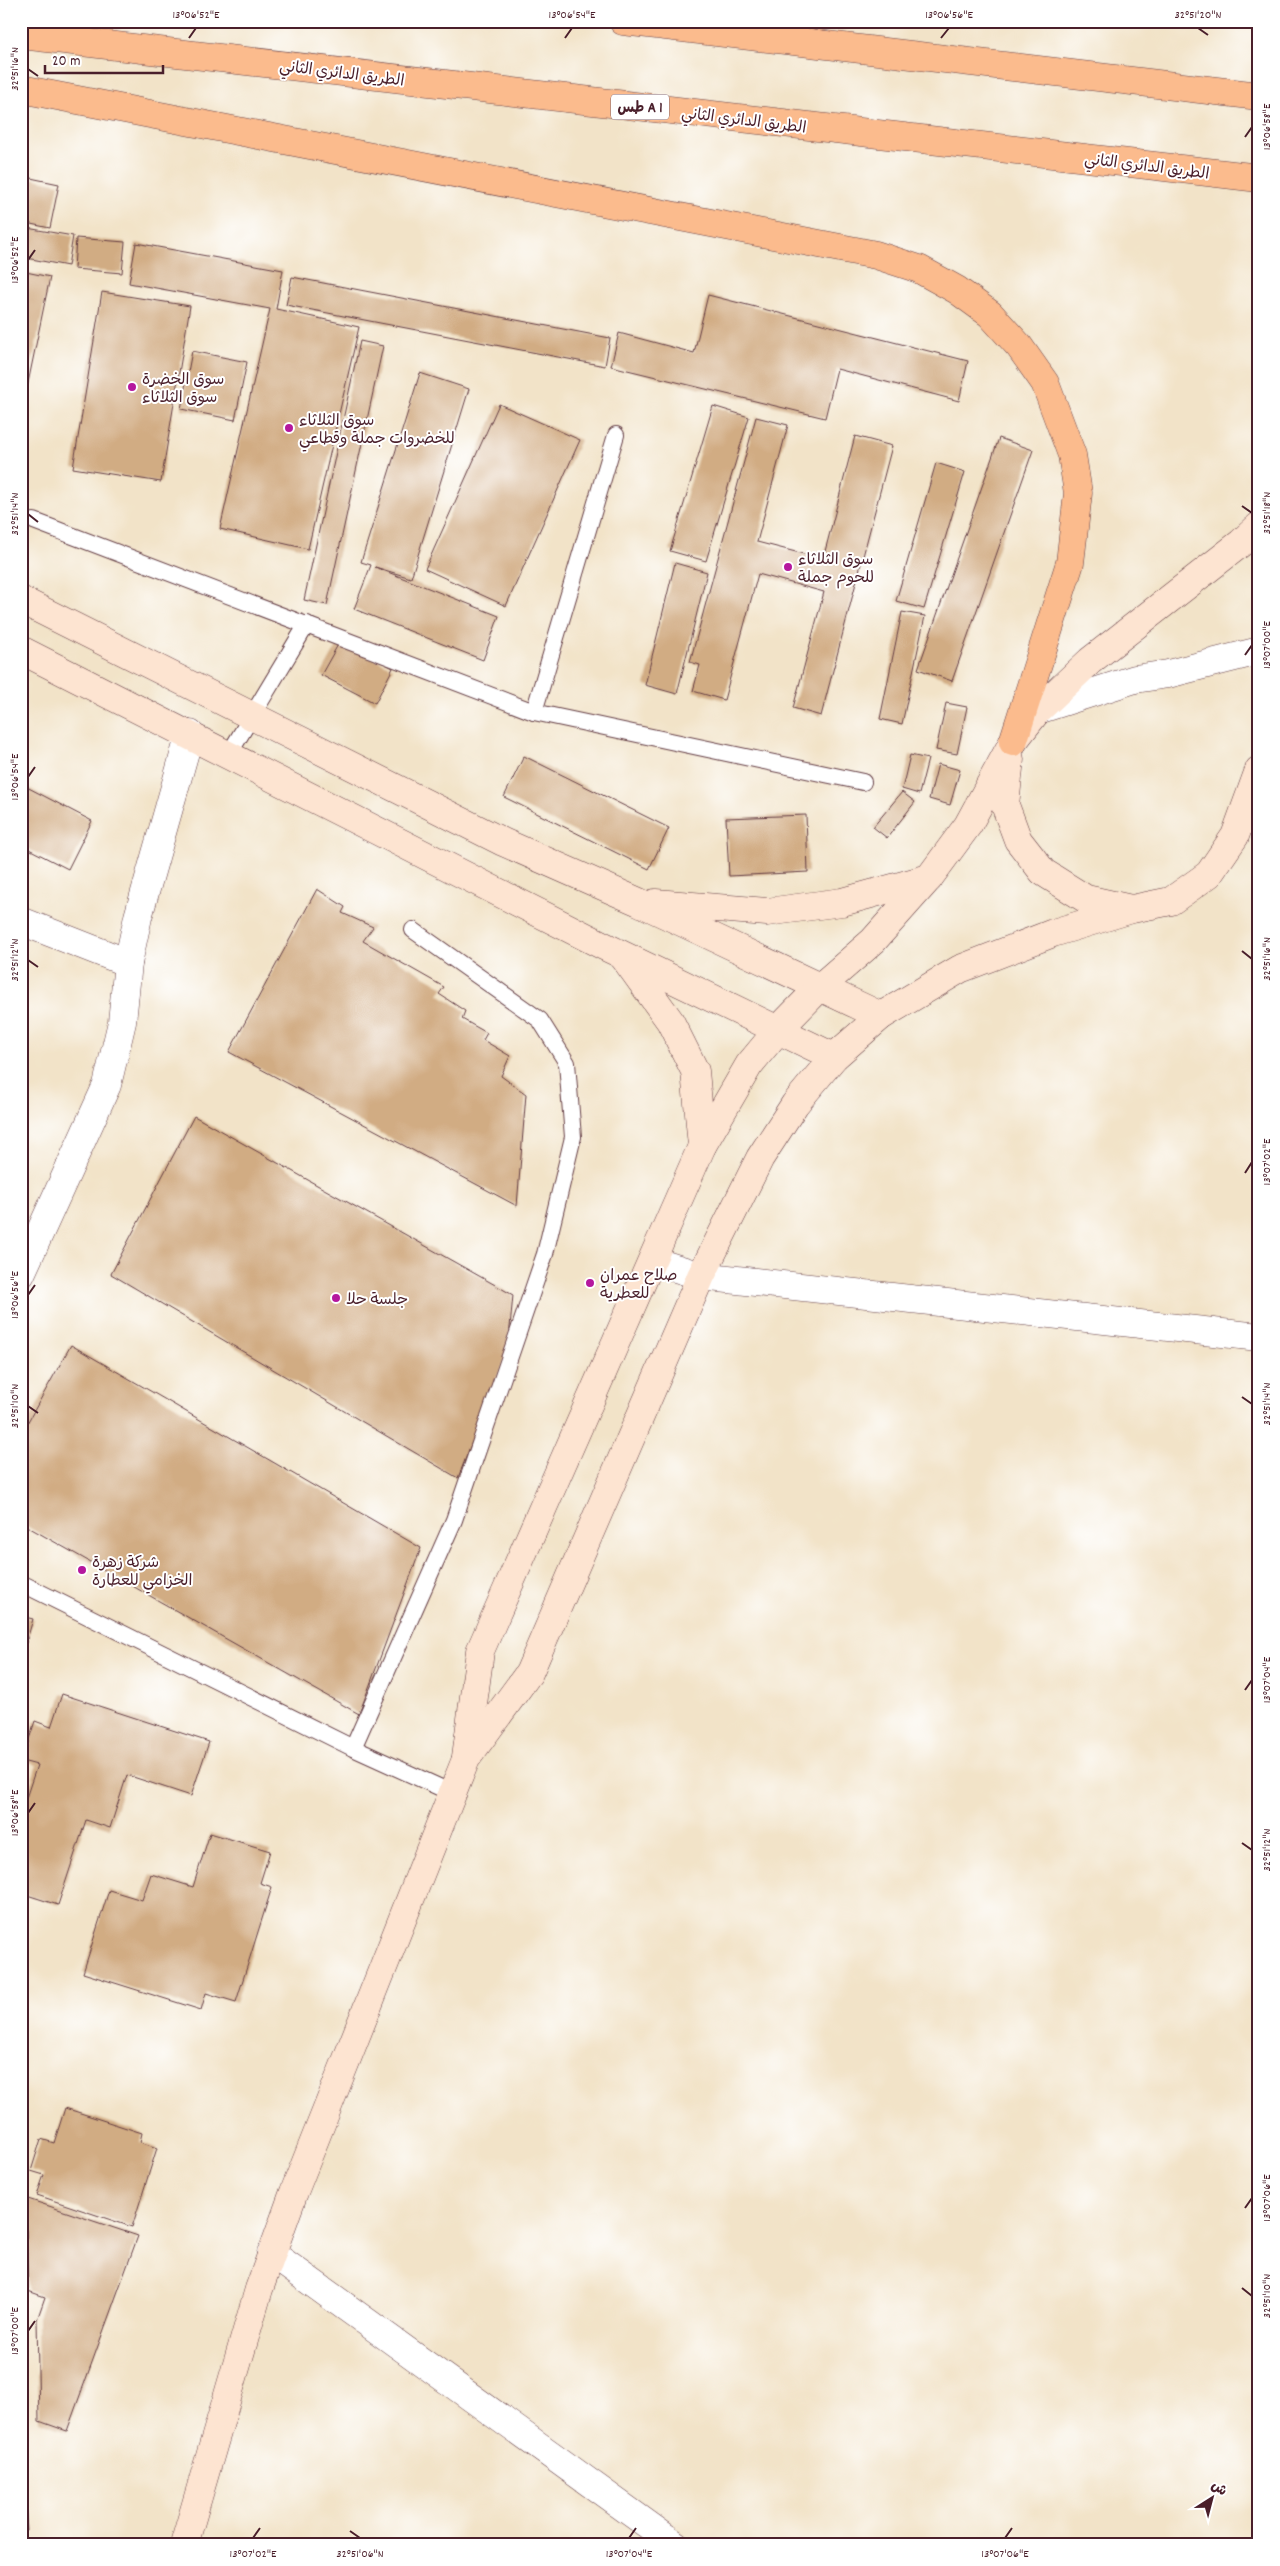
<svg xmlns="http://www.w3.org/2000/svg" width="1280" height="2566" font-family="Dekko,'Playpen Sans Arabic',sans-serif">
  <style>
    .building { fill: #d1ac83 }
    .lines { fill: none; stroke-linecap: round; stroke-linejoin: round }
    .lane-casing { stroke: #633c43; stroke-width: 18 }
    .street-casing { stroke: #633c43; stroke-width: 29 }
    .secondary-casing { stroke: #633c43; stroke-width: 29 }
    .highway-casing { stroke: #633c43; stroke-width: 29 }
    .lane { stroke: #fff; stroke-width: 16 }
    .street { stroke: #fff; stroke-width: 28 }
    .secondary { stroke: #fde4d1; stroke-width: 28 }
    .highway { stroke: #fbbb8d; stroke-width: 28 }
    .ticks { fill: none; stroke: #4a1f2b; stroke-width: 2 }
    .poi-dot { fill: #b5179e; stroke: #fff; stroke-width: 2 }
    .labels { text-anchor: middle; stroke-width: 4; stroke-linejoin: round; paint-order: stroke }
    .shield { fill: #fff; stroke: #80626b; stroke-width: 1 }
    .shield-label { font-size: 15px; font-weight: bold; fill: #4a1f2b }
    .street-label { font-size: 16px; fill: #4a1f2b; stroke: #fff }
    .poi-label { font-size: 16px; fill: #4a1f2b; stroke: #fff; text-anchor: start }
    .neatline { fill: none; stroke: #4a1f2b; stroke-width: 2 }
    .ticks-label { font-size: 12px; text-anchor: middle; fill: #4a1f2b }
  </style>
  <rect width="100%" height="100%" fill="#fff"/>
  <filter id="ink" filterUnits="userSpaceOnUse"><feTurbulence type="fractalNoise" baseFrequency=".02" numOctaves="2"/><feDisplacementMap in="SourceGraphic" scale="10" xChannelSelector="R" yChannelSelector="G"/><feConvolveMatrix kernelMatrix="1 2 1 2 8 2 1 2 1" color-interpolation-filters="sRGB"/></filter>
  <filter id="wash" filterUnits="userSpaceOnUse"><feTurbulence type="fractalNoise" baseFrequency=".0096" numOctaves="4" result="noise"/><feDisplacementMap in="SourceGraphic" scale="20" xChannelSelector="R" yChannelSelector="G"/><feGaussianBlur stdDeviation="1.12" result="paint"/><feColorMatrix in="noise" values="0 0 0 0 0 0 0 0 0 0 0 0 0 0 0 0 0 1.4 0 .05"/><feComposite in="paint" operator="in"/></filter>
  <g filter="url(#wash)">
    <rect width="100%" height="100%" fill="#f2e3c8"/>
    <g id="blocks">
      <!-- building -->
      <g class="building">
        <path d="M21,176l38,8 -9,44 -29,-6z"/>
        <path d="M21,227l52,9 -5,30 -47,-9z"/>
        <path d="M76,238l49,4 -3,31 -48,-4z"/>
        <path d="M136,243l147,27 -7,39 83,18 -51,222 -88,-20 50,-220 -141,-26z"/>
        <path d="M21,271l29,6 -28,135 -1,-1z"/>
        <path d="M292,277l318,61 -5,28 -319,-61z"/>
        <path d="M102,292l88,14 -29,176 -88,-14z"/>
        <path d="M708,295l260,66 -9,40 -122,-32 -12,49 -214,-52 8,-33 75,20z"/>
        <path d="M360,341l23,5 -56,259 -23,-5z"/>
        <path d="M192,351l55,11 -12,58 -54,-11z"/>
        <path d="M420,373l49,16 -58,189 -36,-11 124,49 -16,44 -129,-51 17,-44 -10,-3z"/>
        <path d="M499,404l81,36 -74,166 -81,-37z"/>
        <path d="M713,406l36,11 -43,144 -36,-10z"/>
        <path d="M756,417l32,8 -31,117 66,17 32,-123 37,10 -71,270 -28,-8 31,-116 -66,-18 -34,126 -31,-9 7,-26 -10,-3z"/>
        <path d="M999,438l34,12 -81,231 -34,-12z"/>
        <path d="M936,463l29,9 -41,137 -28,-8z"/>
        <path d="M675,563l32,9 -30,122 -32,-9z"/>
        <path d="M902,612l23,4 -23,108 -22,-5z"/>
        <path d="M340,641l53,27 -18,35 -54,-28z"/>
        <path d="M946,703l21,4 -10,47 -21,-4z"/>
        <path d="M910,755l18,4 -9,35 -17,-5z"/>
        <path d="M524,756l145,72 -20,41 -145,-72z"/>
        <path d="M938,764l22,6 -10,35 -21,-6z"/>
        <path d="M21,784l71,37 -24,48 -47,-24z"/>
        <path d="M902,792l13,10 -28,36 -14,-11z"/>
        <path d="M806,815l2,57 -79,4 -3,-58z"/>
        <path d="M317,889l28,18 -3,6 31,14 -10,14 81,46 -5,7 26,17 -3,8 25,14 -4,7 27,16 -9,20 25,18 -9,112 -288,-154z"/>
        <path d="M194,1116l319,179 -5,54 -50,129 -347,-204z"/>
        <path d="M71,1345l350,203 -62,166 -338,-191v-89z"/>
        <path d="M21,1616l12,3 -10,35 -2,-1z"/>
        <path d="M62,1694l147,48 -18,54 -64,-21 -17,53 -24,-8 -28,85 -37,-12v-80l16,-48 -15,-4 13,-40 16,6z"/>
        <path d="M210,1833l60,18 -10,32 12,4 -36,115 -30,-9 -5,17 -118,-37 26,-83 33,10 9,-26 42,13z"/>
        <path d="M65,2108l77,25 -2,9 17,6 -25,79 -95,-32 7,-20 -13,-4 10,-32 13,4z"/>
        <path d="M25,2198l113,38 -71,195 -28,-10 -2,-101 8,-23 -17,-6z"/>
        <path d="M23,2472l4,59h-6v-58z"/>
      </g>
    </g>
  </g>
  <g filter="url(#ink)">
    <use href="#blocks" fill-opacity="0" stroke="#633c43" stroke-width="1"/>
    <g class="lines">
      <defs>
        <g id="lane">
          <path d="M34,521l500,191 329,70"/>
          <path d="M534,712l82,-277"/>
          <path d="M229,754l78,-130"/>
          <path d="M21,1583l332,165 99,45"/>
          <path d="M353,1748l101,-228 91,-266 28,-117 -6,-74 -27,-43 -127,-90"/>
        </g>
        <g id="street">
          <path d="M1038,710l97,-31 33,-5 91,-23"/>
          <path d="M21,921l107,42"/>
          <path d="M653,1261l48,15 558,61"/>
          <path d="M21,1274l86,-189 15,-63 6,-59 10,-46 52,-183"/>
          <path d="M271,2253l405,292"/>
        </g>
        <g id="secondary">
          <path d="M21,600l482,242 136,60 242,114"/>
          <path d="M21,650l583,296 230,111"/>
          <path d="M1010,759l-5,46 13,35 25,32 43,27 45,10"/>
          <path d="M655,903l112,9 75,-10 87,-24"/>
          <path d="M623,956l47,65 25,50 7,75"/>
          <path d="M466,1757l14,-106 222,-505 47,-81 29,-35 41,-42 54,-47 56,-63 39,-53 45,-83 25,-32 52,-49 151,-118 18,-17"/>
          <path d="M184,2545l75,-256 35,-97 172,-433 63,-86 172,-397 59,-118 35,-54 39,-47 47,-41 79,-47 93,-36 79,-24 39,-8 38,-27 26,-38 24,-66"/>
        </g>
        <g id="highway">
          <path d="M623,21l636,75"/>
          <path d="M21,35l1238,143"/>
          <path d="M21,89l855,166 43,14 38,21 33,24 29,32 26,37 27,72 6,38 -8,70 -57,179"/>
        </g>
      </defs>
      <!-- lane casing -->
      <use href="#lane" class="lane-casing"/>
      <!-- street casing -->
      <use href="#street" class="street-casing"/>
      <!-- secondary casing -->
      <use href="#secondary" class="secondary-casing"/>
      <!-- highway casing -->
      <use href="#highway" class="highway-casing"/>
      <!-- lane -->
      <use href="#lane" class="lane"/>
      <!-- street -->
      <use href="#street" class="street"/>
      <!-- secondary -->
      <use href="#secondary" class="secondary"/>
      <!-- highway -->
      <use href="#highway" class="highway"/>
    </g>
  </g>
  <!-- ticks -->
  <path class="ticks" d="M1198,28l10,7M189,38l7,-10M565,38l7,-10M941,38l8,-10M28,69l10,7M1245,137l7,-10M28,260l7,-10M1242,506l10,7M28,514l10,8M1245,655l7,-10M28,777l7,-10M1242,951l10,8M28,960l10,7M1245,1173l7,-11M28,1295l7,-10M1242,1397l10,7M28,1406l10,7M1245,1690l7,-10M28,1813l7,-10M1242,1843l10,7M1245,2208l7,-10M1242,2288l10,8M28,2331l7,-10M350,2531l10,7M253,2538l7,-10M629,2538l7,-10M1005,2538l7,-10"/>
  <!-- markers -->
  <g class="poi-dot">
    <circle cx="132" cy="387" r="5"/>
    <circle cx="289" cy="428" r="5"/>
    <circle cx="788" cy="567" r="5"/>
    <circle cx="590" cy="1283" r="5"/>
    <circle cx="336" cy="1298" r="5"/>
    <circle cx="82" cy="1570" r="5"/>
  </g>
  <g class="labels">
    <!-- shield labels -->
    <rect class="shield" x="611" y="94.5" width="58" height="25" rx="4"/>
    <g class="shield-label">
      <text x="640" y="112">طس A 1</text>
    </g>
    <!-- street labels -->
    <g class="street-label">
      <text transform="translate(342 72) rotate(7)" y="6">الطريق الدائري الثاني</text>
      <text transform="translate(744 119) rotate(7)" y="6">الطريق الدائري الثاني</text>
      <text transform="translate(1147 165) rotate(7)" y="6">الطريق الدائري الثاني</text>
    </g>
    <!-- poi labels -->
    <g class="poi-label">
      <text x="142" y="384">سوق الخضرة<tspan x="142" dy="18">سوق الثلاثاء</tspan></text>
      <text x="299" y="425">سوق الثلاثاء<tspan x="299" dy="18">للخضروات جملة وقطاعي</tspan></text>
      <text x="798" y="564">سوق الثلاثاء<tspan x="798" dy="18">للحوم جملة</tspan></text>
      <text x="600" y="1280">صلاح عمران<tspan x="600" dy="18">للعطرية</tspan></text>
      <text x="346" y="1304">جلسة حلا</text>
      <text x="92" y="1567">شركة زهرة<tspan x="92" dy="18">الخزامي للعطارة</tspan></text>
    </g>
  </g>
  <!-- margin -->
  <rect width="1280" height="2566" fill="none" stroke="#fff" stroke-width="55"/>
  <!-- north arrow -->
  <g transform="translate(1212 2498) rotate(36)" stroke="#ffffff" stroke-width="4" paint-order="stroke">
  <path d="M0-4L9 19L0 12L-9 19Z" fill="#4a1f2b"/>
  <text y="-8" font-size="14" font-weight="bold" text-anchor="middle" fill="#4a1f2b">ش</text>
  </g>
  <!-- scale -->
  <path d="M45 65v8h118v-8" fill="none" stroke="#4a1f2b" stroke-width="2.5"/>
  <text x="52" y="65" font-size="15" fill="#4a1f2b" stroke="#ffffff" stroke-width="4" paint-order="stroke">20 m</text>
  <rect x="28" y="28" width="1224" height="2510" class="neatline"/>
  <g class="ticks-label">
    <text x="196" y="18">13°06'52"E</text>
    <text x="572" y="18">13°06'54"E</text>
    <text x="949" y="18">13°06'56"E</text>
    <text x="1198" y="18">32°51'20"N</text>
    <text transform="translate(14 69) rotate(-90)" y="4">32°51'16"N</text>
    <text transform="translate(1266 127) rotate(-90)" y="4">13°06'58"E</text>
    <text transform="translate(14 260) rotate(-90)" y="4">13°06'52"E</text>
    <text transform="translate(1266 513) rotate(-90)" y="4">32°51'18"N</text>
    <text transform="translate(14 514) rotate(-90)" y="4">32°51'14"N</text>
    <text transform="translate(1266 645) rotate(-90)" y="4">13°07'00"E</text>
    <text transform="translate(14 777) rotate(-90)" y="4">13°06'54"E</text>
    <text transform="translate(1266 959) rotate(-90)" y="4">32°51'16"N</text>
    <text transform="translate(14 960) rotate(-90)" y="4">32°51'12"N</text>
    <text transform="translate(1266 1162) rotate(-90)" y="4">13°07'02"E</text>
    <text transform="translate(14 1295) rotate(-90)" y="4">13°06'56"E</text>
    <text transform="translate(1266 1404) rotate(-90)" y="4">32°51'14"N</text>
    <text transform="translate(14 1406) rotate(-90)" y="4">32°51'10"N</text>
    <text transform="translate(1266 1680) rotate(-90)" y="4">13°07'04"E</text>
    <text transform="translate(14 1813) rotate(-90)" y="4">13°06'58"E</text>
    <text transform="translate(1266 1850) rotate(-90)" y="4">32°51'12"N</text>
    <text transform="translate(1266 2198) rotate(-90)" y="4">13°07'06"E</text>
    <text transform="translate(1266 2296) rotate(-90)" y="4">32°51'10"N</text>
    <text transform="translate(14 2331) rotate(-90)" y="4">13°07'00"E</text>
    <text x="253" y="2557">13°07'02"E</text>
    <text x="360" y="2557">32°51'06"N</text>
    <text x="629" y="2557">13°07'04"E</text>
    <text x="1005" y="2557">13°07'06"E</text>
  </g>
</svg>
